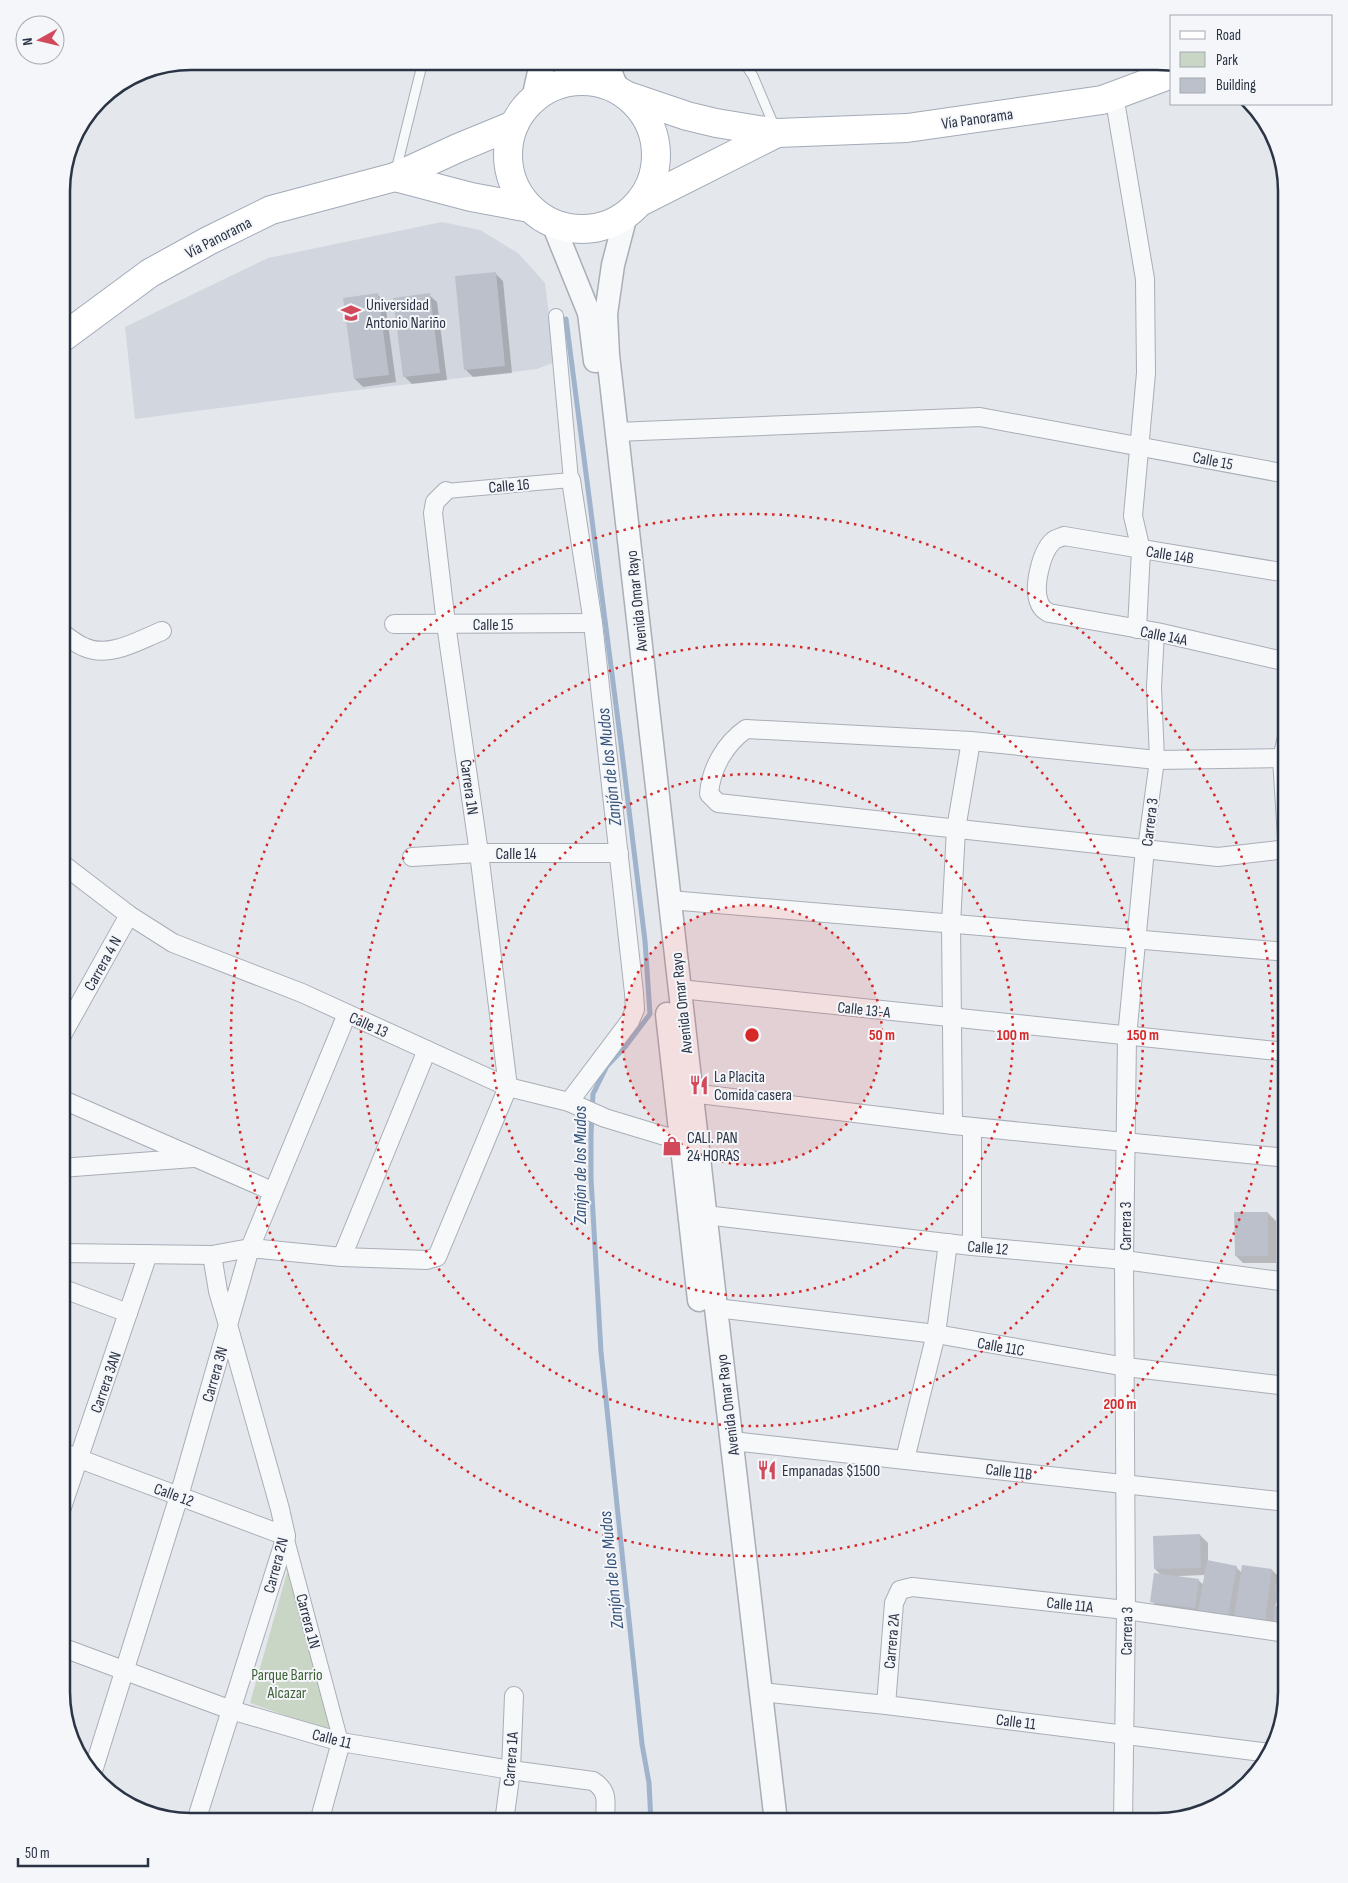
<svg xmlns="http://www.w3.org/2000/svg" width="1348" height="1883" font-family="'Sofia Sans Condensed',sans-serif">
  <style>
    .built { fill: #d2d6de }
    .green { fill: #c9d6c5 }
    .shadow { fill: #0003; fill-rule: evenodd }
    .lines { fill: none; stroke-linecap: round; stroke-linejoin: round }
    .stream { stroke: #9fb4cc; stroke-width: 5 }
    .building { fill: #bbc0ca }
    .service-casing { stroke: #a9aeb7; stroke-width: 11 }
    .pedestrian-casing { stroke: #a9aeb7; stroke-width: 16 }
    .minor-casing { stroke: #a9aeb7; stroke-width: 20 }
    .tertiary-casing { stroke: #a9aeb7; stroke-width: 25 }
    .secondary-casing { stroke: #a9aeb7; stroke-width: 28 }
    .primary-casing { stroke: #a3abb8; stroke-width: 30 }
    .service { stroke: #f7f8fa; stroke-width: 9 }
    .pedestrian { stroke: #f7f8fa; stroke-width: 14 }
    .minor { stroke: #f7f8fa; stroke-width: 18 }
    .tertiary { stroke: #f7f8fa; stroke-width: 22 }
    .secondary { stroke: #fff; stroke-width: 25 }
    .primary { stroke: #fff; stroke-width: 28 }
    .ring { fill: none; stroke: #d62828; stroke-width: 2.5; stroke-dasharray: 2.5 5 }
    .labels { text-anchor: middle; stroke-width: 4; stroke-linejoin: round; paint-order: stroke }
    .street-label { font-size: 16px; fill: #2b3445; stroke: #f4f6f9 }
    .poi-label { font-size: 16px; fill: #2b3445; stroke: #f4f6f9; text-anchor: start }
    .park-label { font-size: 16px; fill: #3f6138; stroke: #f4f6f9 }
    .water-label { font-size: 18px; font-style: italic; fill: #34527a; stroke: #f4f6f9 }
    .rim { fill: none; stroke: #2b3445; stroke-width: 2.5 }
    .centre { fill: #d62828; stroke: #f4f6f9; stroke-width: 2.5 }
    .ring-label { font-size: 15px; text-anchor: middle; font-weight: bold; fill: #d62828; stroke: #f4f6f9; stroke-width: 4; stroke-linejoin: round; paint-order: stroke }
  </style>
  <rect width="100%" height="100%" fill="#e4e7ec"/>
  <!-- built -->
  <path class="built" d="M442,222l38,8 38,23 27,30 10,79 -18,7 -196,23 -206,27 -10,-92 143,-69z"/>
  <!-- green -->
  <path class="green" d="M288,1569l43,162 -81,-28z"/>
  <!-- shadow -->
  <g class="shadow">
    <path d="M495,273l8,8 9,92 -39,4 -8,-8z"/>
    <path d="M377,294l8,8 11,80 -33,5 -8,-8z"/>
    <path d="M429,295l8,7 10,78 -35,4 -7,-7z"/>
    <path d="M1268,1213l8,8v42h-33l-7,-7z"/>
    <path d="M1287,1221v39l-7,-5z"/>
    <path d="M1200,1535l8,8v19l28,5 6,6 1,-7 29,4 7,7 8,-12v40h-5l-5,-6 -2,8h12v21h-7l-7,-6v6l-116,-22 -5,-5 9,-26 -6,-6zM1205,1575l-1,10 -6,-5 -19,-3 1,-1z"/>
  </g>
  <g class="lines">
    <!-- stream -->
    <path class="stream" d="M566,319l54,417 25,205 5,73 -25,33 -18,19 -14,28 -2,41v43l10,174 41,392 7,39 2,39"/>
  </g>
  <!-- building -->
  <g class="building">
    <path d="M496,272l9,94 -41,4 -9,-94z"/>
    <path d="M378,293l11,82 -35,4 -11,-81z"/>
    <path d="M430,293l10,80 -37,4 -10,-79z"/>
    <path d="M1234,1212h34v44h-33z"/>
    <path d="M1280,1220h7v36h-8z"/>
    <rect x="1281" y="1523" width="6" height="28"/>
    <path d="M1200,1534l1,34 -47,1 -1,-33z"/>
    <path d="M1207,1560l30,6 -9,50 -30,-5z"/>
    <path d="M1277,1564h10v17h-9z"/>
    <path d="M1242,1565l30,4 -7,52 -31,-4z"/>
    <path d="M1154,1573l45,6 -4,29 -45,-6z"/>
    <path d="M1275,1584h12v16h-11z"/>
    <rect x="1274" y="1606" width="13" height="18"/>
  </g>
  <g class="lines">
    <defs>
      <g id="service">
        <path d="M743,61l10,15 22,52"/>
        <path d="M396,170l27,-109"/>
      </g>
      <g id="pedestrian">
        <path d="M446,491l125,-11 -15,-164"/>
        <path d="M1145,849l12,-89 -3,-73 3,-55"/>
        <path d="M286,1536l55,206"/>
      </g>
      <g id="minor">
        <path d="M1114,95l31,184 1,94 -13,143 8,34 -4,79"/>
        <path d="M616,432l364,-15 307,57"/>
        <path d="M394,624l199,-1"/>
        <path d="M61,632c7,5 15,12 23,15 25,12 55,-7 78,-16"/>
        <path d="M1287,662l-130,-30 -108,-19c-5,-3 -8,-5 -10,-11 -6,-15 2,-50 14,-61 3,-3 7,-3 11,-5l223,37"/>
        <path d="M1282,758l-125,2 -186,-19 -225,-12c-21,15 -35,39 -37,65l9,9 500,54 69,-8"/>
        <path d="M1287,838l-5,-80 5,-21"/>
        <path d="M412,857l67,-4h140"/>
        <path d="M61,863l68,52 44,28 129,50 206,94 61,15 36,16 76,23 10,-1"/>
        <path d="M670,900l617,52"/>
        <path d="M680,989l607,63"/>
        <path d="M61,1037l68,-122"/>
        <path d="M691,1093l262,32 334,33"/>
        <path d="M61,1099l211,92"/>
        <path d="M569,1102l61,-81 5,-12 -1,-16 -41,-370 -22,-143"/>
        <path d="M953,1125l-2,-201 5,-95 15,-88"/>
        <path d="M972,1127v119"/>
        <path d="M61,1168l132,-10"/>
        <path d="M695,1216l10,-1 267,31 152,14 163,22"/>
        <path d="M61,1253l151,2 38,-7 97,-234"/>
        <path d="M342,1257l85,3 10,-3 71,-170 -29,-234 -33,-229 -13,-111 2,-11 11,-11"/>
        <path d="M61,1288l67,25"/>
        <path d="M716,1308l220,26 190,33 161,19"/>
        <path d="M732,1441l555,61"/>
        <path d="M61,1452l225,84"/>
        <path d="M905,1459l31,-125 12,-91"/>
        <path d="M61,1510l87,-256"/>
        <path d="M61,1647l170,63 110,32 170,28 82,11c17,11 12,22 12,41"/>
        <path d="M761,1692l125,13 384,48"/>
        <path d="M886,1705l8,-102 6,-13 12,-3 214,23 161,23"/>
        <path d="M93,1771l86,-275 49,-171 -10,-34 -6,-36"/>
        <path d="M196,1821l90,-285 -6,-27 -52,-184 22,-77 92,9 85,-207"/>
        <path d="M319,1822l22,-80"/>
        <path d="M504,1822l7,-52 3,-74"/>
        <path d="M1123,1822l3,-212 -2,-350 3,-223 18,-188"/>
      </g>
      <g id="tertiary">
        <path d="M626,215l-13,50 -7,49 2,41 108,953 60,514"/>
        <path d="M553,224l36,89 6,48"/>
        <path d="M667,1014l32,286"/>
      </g>
      <g id="secondary">
        <path d="M604,61l12,28"/>
        <path d="M535,97l8,-36"/>
      </g>
      <g id="primary">
        <circle cx="582" cy="155" r="74"/>
        <path d="M628,96l59,20 29,7 61,10 130,-5 195,-28 70,-26"/>
        <path d="M395,177l76,20 59,11"/>
        <path d="M640,202l137,-69"/>
        <path d="M62,338l88,-65 58,-32 63,-31 124,-33 63,-29 56,-23"/>
      </g>
    </defs>
    <!-- service casing -->
    <use href="#service" class="service-casing"/>
    <!-- pedestrian casing -->
    <use href="#pedestrian" class="pedestrian-casing"/>
    <!-- minor casing -->
    <use href="#minor" class="minor-casing"/>
    <!-- tertiary casing -->
    <use href="#tertiary" class="tertiary-casing"/>
    <!-- secondary casing -->
    <use href="#secondary" class="secondary-casing"/>
    <!-- primary casing -->
    <use href="#primary" class="primary-casing"/>
    <!-- service -->
    <use href="#service" class="service"/>
    <!-- pedestrian -->
    <use href="#pedestrian" class="pedestrian"/>
    <!-- minor -->
    <use href="#minor" class="minor"/>
    <!-- tertiary -->
    <use href="#tertiary" class="tertiary"/>
    <!-- secondary -->
    <use href="#secondary" class="secondary"/>
    <!-- primary -->
    <use href="#primary" class="primary"/>
  </g>
  <!-- distance rings -->
  <circle cx="752" cy="1035" r="130" fill="#d62828" fill-opacity=".12"/>
  <g class="ring">
    <circle cx="752" cy="1035" r="130"/>
    <circle cx="752" cy="1035" r="261"/>
    <circle cx="752" cy="1035" r="391"/>
    <circle cx="752" cy="1035" r="521"/>
  </g>
  <!-- icons -->
  <defs>
    <symbol id="university-bare" viewBox="-9 -9 18 18"><path d="M0-5L7-2L0 1L-7-2ZM-4 1L0 2.5L4 1V4Q0 6-4 4Z" fill="#d1495b" stroke="#f4f6f9" stroke-width="2.5" paint-order="stroke"/></symbol>
    <symbol id="restaurant-bare" viewBox="-9 -9 18 18"><path d="M-5-6h1v4h1v-4h1v4h1v-4h1v5L-1.5 .5V6h-2V.5L-5-1ZM5-6V6H3V1.5H1.5Q1.5-4 5-6Z" fill="#d1495b" stroke="#f4f6f9" stroke-width="2.5" paint-order="stroke"/></symbol>
    <symbol id="shop-bare" viewBox="-9 -9 18 18"><path d="M-5-2.5h2.3a2.7 3.5 0 0 1 5.4 0H5L5.5 6h-11ZM-1.5-2.5h3a1.5 2.3 0 0 0-3 0Z" fill="#d1495b" stroke="#f4f6f9" stroke-width="2.5" paint-order="stroke"/></symbol>
  </defs>
  <g fill-rule="evenodd">
    <use href="#university-bare" x="337" y="299" width="28" height="28"/>
    <use href="#restaurant-bare" x="685" y="1071" width="28" height="28"/>
    <use href="#shop-bare" x="658" y="1132" width="28" height="28"/>
    <use href="#restaurant-bare" x="753" y="1456" width="28" height="28"/>
  </g>
  <g class="labels">
    <!-- street labels -->
    <g class="street-label">
      <text transform="translate(977 118) rotate(-8)" y="6">Vía Panorama</text>
      <text transform="translate(218 237) rotate(-27)" y="6">Vía Panorama</text>
      <text transform="translate(1213 460) rotate(11)" y="6">Calle 15</text>
      <text transform="translate(509 485) rotate(-5)" y="6">Calle 16</text>
      <text transform="translate(1170 554) rotate(9)" y="6">Calle 14B</text>
      <text transform="translate(636 601) rotate(-96)" y="6">Avenida Omar Rayo</text>
      <text x="493" y="630">Calle 15</text>
      <text transform="translate(1164 635) rotate(11)" y="6">Calle 14A</text>
      <text transform="translate(470 787) rotate(82)" y="6">Carrera 1N</text>
      <text transform="translate(1149 822) rotate(-83)" y="6">Carrera 3</text>
      <text x="516" y="859">Calle 14</text>
      <text transform="translate(102 963) rotate(-61)" y="6">Carrera 4 N</text>
      <text transform="translate(681 1003) rotate(-96)" y="6">Avenida Omar Rayo</text>
      <text transform="translate(864 1009) rotate(6)" y="6">Calle 13-A</text>
      <text transform="translate(369 1024) rotate(24)" y="6">Calle 13</text>
      <text transform="translate(1125 1226) rotate(-90)" y="6">Carrera 3</text>
      <text transform="translate(988 1247) rotate(5)" y="6">Calle 12</text>
      <text transform="translate(1001 1346) rotate(10)" y="6">Calle 11C</text>
      <text transform="translate(214 1374) rotate(-74)" y="6">Carrera 3N</text>
      <text transform="translate(105 1382) rotate(-71)" y="6">Carrera 3AN</text>
      <text transform="translate(727 1405) rotate(-97)" y="6">Avenida Omar Rayo</text>
      <text transform="translate(1009 1471) rotate(7)" y="6">Calle 11B</text>
      <text transform="translate(174 1494) rotate(20)" y="6">Calle 12</text>
      <text transform="translate(275 1565) rotate(-75)" y="6">Carrera 2N</text>
      <text transform="translate(1070 1604) rotate(6)" y="6">Calle 11A</text>
      <text transform="translate(309 1621) rotate(75)" y="6">Carrera 1N</text>
      <text transform="translate(1126 1631) rotate(-89)" y="6">Carrera 3</text>
      <text transform="translate(891 1641) rotate(-85)" y="6">Carrera 2A</text>
      <text transform="translate(1016 1721) rotate(7)" y="6">Calle 11</text>
      <text transform="translate(332 1738) rotate(14)" y="6">Calle 11</text>
      <text transform="translate(510 1759) rotate(-86)" y="6">Carrera 1A</text>
    </g>
    <!-- poi labels -->
    <g class="poi-label">
      <text x="366" y="310">Universidad<tspan x="366" dy="18">Antonio Nariño</tspan></text>
      <text x="714" y="1082">La Placita<tspan x="714" dy="18">Comida casera</tspan></text>
      <text x="687" y="1143">CALI. PAN<tspan x="687" dy="18">24 HORAS</tspan></text>
      <text x="782" y="1476">Empanadas $1500</text>
    </g>
    <!-- park labels -->
    <g class="park-label">
      <text x="287" y="1680">Parque Barrio<tspan x="287" dy="18">Alcazar</tspan></text>
    </g>
    <!-- water labels -->
    <g class="water-label">
      <text transform="translate(609 767) rotate(-96)" y="6">Zanjón de los Mudos</text>
      <text transform="translate(580 1165) rotate(-90)" y="6">Zanjón de los Mudos</text>
      <text transform="translate(611 1570) rotate(-96)" y="6">Zanjón de los Mudos</text>
    </g>
  </g>
  <!-- crop -->
  <path d="M0 0H1348V1883H0ZM191 70H1157A121 121 0 0 1 1278 191V1692A121 121 0 0 1 1157 1813H191A121 121 0 0 1 70 1692V191A121 121 0 0 1 191 70Z" fill="#f4f6f9" fill-rule="evenodd"/>
  <path class="rim" d="M191 70H1157A121 121 0 0 1 1278 191V1692A121 121 0 0 1 1157 1813H191A121 121 0 0 1 70 1692V191A121 121 0 0 1 191 70Z"/>
  <circle cx="752" cy="1035" r="8" class="centre"/>
  <g class="ring-label">
    <text x="882" y="1040">50 m</text>
    <text x="1013" y="1040">100 m</text>
    <text x="1143" y="1040">150 m</text>
    <text x="1120" y="1409">200 m</text>
  </g>
  <!-- legend -->
  <rect x="1170" y="15" width="162" height="90" fill="#f4f6f9" stroke="#a4a8b1"/>
  <rect x="1180" y="31" width="25" height="8" fill="#ffffff" stroke="#a4a8b1"/>
  <text x="1216" y="40" font-size="15" fill="#2b3445">Road</text>
  <rect x="1180" y="52" width="25" height="15" fill="#c9d6c5" stroke="#a4a8b1"/>
  <text x="1216" y="65" font-size="15" fill="#2b3445">Park</text>
  <rect x="1180" y="78" width="25" height="15" fill="#bbc0ca" stroke="#a4a8b1"/>
  <text x="1216" y="90" font-size="15" fill="#2b3445">Building</text>
  <!-- north arrow -->
  <g transform="translate(40 40) rotate(262)"><circle r="24" fill="#f4f6f9" stroke="#a4a8b1"/>
  <path d="M0-4L9 19L0 12L-9 19Z" fill="#d1495b"/>
  <text y="-8" font-size="14" font-weight="bold" text-anchor="middle" fill="#2b3445">N</text>
  </g>
  <!-- scale -->
  <path d="M18 1858v8h130v-8" fill="none" stroke="#2b3445" stroke-width="2.5"/>
  <text x="25" y="1858" font-size="15" fill="#2b3445" stroke="#f4f6f9" stroke-width="4" paint-order="stroke">50 m</text>
</svg>
